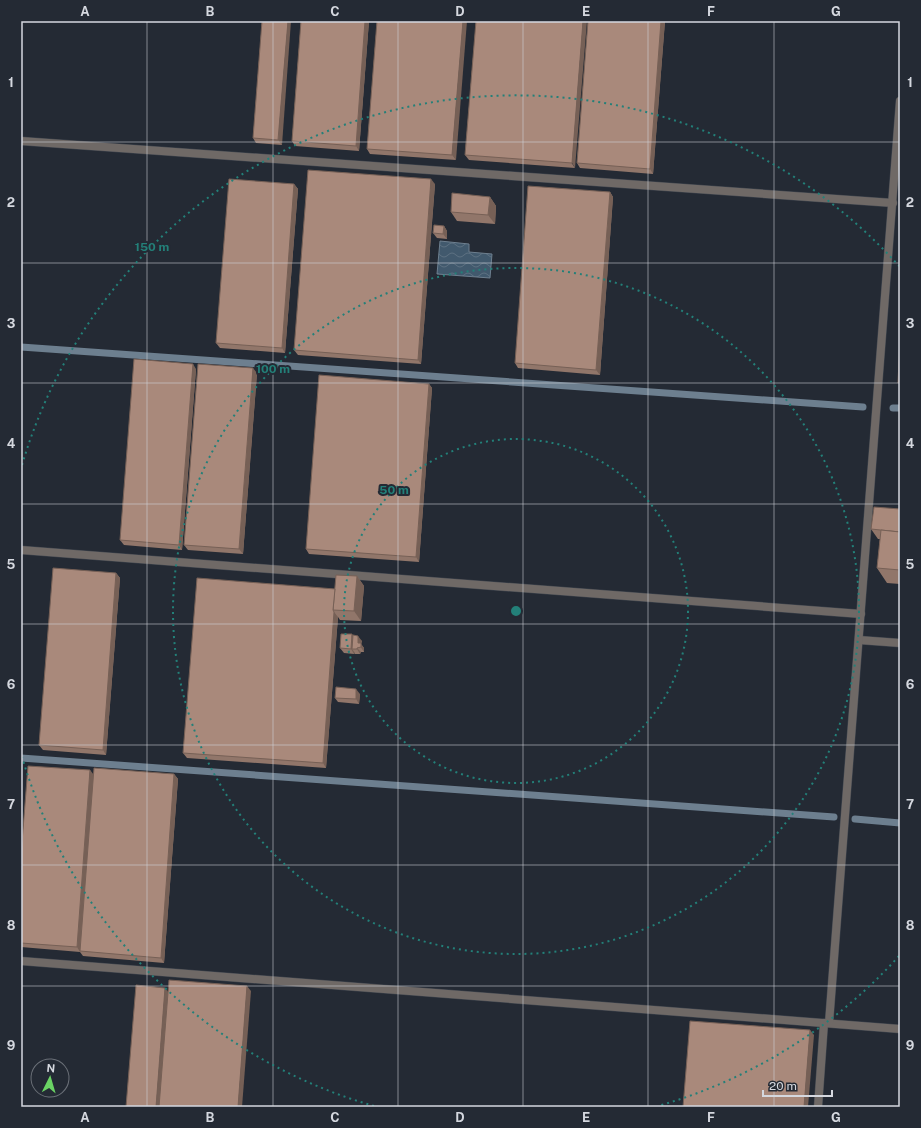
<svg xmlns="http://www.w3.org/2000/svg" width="921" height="1128" font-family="'Public Sans',sans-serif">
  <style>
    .water { fill: url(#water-waves); stroke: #6d7f8f }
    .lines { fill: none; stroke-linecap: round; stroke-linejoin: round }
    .stream { stroke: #6d7f8f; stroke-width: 7 }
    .street-casing { stroke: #40464f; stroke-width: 9 }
    .street { stroke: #6f6966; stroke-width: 8 }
    .wall { fill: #91766a }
    .shaded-wall { fill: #766056 }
    .building { fill: #a9897b; stroke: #766056 }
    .grid { fill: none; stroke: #d5d8df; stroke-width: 1; stroke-opacity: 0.55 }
    .ring { fill: none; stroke: #238079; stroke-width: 2; stroke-dasharray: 2 4 }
    .centre { fill: #238079; stroke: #242a34; stroke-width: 2 }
    .ring-label { font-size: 12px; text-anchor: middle; font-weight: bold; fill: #238079; stroke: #242a34; stroke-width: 4; stroke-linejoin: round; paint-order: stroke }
    .neatline { fill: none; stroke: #d5d8df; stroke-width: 1.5 }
    .grid-label { font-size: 13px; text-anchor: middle; font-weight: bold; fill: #d5d8df }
  </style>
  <defs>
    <pattern id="water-waves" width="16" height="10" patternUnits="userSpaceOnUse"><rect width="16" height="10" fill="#41596d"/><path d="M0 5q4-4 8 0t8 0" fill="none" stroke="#5c7081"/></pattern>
  </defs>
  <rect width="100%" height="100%" fill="#242a34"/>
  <!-- water -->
  <path class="water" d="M440,241l29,3v8l23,2 -2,24 -53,-4z"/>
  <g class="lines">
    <!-- stream -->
    <g class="stream">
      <path d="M21,347l842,60"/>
      <path d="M893,408h7"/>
      <path d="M21,758l813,59"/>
      <path d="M855,819l45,4"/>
    </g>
    <defs>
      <g id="street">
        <path d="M21,141l872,62"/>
        <path d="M21,550l840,64"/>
        <path d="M859,640l41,3"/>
        <path d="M21,961l879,68"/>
        <path d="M829,1023l71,-922"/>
        <path d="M818,1107l6,-84"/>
      </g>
    </defs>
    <!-- street casing -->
    <use href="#street" class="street-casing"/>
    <!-- street -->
    <use href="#street" class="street"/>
  </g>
  <!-- wall -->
  <g class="wall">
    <path d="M262,21l20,124 -26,-2 -3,-5z"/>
    <path d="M301,21h68l-10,130 -64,-5 -3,-5z"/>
    <path d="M377,21l79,139 -86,-6 -3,-5z"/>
    <path d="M476,21l99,147 -106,-8 -4,-5z"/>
    <path d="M588,21h77l-12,153 -73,-6 -3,-5z"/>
    <path d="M294,184l4,5 -13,164 -65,-5 -4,-5z"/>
    <path d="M435,184l-14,180 -123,-9 -4,-5z"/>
    <path d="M610,192l3,5 -13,178 -82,-7 -3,-5z"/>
    <path d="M490,197l6,9 -1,18 -38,-3 -6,-9z"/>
    <path d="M444,226l3,5v8l-10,-1 -4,-5z"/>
    <path d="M196,369l-14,181 -58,-5 -4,-5z"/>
    <path d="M257,373l-14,181 -55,-4 -4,-5z"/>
    <path d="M429,384l3,4 -13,174 -110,-8 -3,-5z"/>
    <path d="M900,509v75l-13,-1 -10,-15 3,-29h-2l-7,-10z"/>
    <path d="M116,573l4,5 -14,177 -63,-5 -4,-5z"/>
    <path d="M357,576l7,10 -3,35 -21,-1 -2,-3 -12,151 -139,-10 -4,-5 152,-164z"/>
    <path d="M353,636l9,5 -1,3 3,4v4h-3l-1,2h-5v-1l-1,1 -10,-1 -4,-5z"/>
    <path d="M360,694l-1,10 -21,-2 -3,-4z"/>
    <path d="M174,774l4,5 -14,184 -81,-7 -3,-4 -59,-5v-92l72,-80z"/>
  </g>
  <!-- shaded-wall -->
  <g class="shaded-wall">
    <path d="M288,21h3l-9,124 -4,-5z"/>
    <path d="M365,21h4l-10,130 -3,-5z"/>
    <path d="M463,21h4l-11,139 -4,-5z"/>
    <path d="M583,21h4l-12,147 -3,-5z"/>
    <path d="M661,21h4l-12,153 -3,-5z"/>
    <path d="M431,179l4,5 -14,180 -3,-4z"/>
    <path d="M294,184l4,5 -13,164 -3,-5z"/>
    <path d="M610,192l3,5 -13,178 -4,-5z"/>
    <path d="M490,197l6,9 -1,18 -7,-9z"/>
    <path d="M444,226l3,5v8l-4,-5z"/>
    <path d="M193,364l3,5 -14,181 -3,-5z"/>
    <path d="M253,368l4,5 -14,181 -4,-5z"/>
    <path d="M429,384l3,4 -13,174 -3,-5z"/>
    <path d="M116,573l4,5 -14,177 -3,-5z"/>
    <path d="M357,576l7,10 -3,35 -7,-10z"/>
    <path d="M334,612l4,5 -12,151 -3,-5z"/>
    <path d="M352,634l4,5 -4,10 3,4 -1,1 -3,-5z"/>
    <path d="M358,636l4,5 -1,3 3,4v4l-6,-9z"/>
    <path d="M357,648l4,4 -1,2 -3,-5z"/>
    <path d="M356,689l4,5 -1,10 -3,-5z"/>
    <path d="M90,770l4,5 -14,177 -3,-5z"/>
    <path d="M174,774l4,5 -14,184 -3,-5z"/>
    <path d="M247,986l4,5 -9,116h-4z"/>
    <path d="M165,988l4,5 -9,114h-4z"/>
    <path d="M810,1030l4,5 -6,72h-4z"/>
  </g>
  <!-- building -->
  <g class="building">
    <path d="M262,21h26l-10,119 -25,-2z"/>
    <path d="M301,21h64l-9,125 -64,-5z"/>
    <path d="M377,21h86l-11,134 -85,-6z"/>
    <path d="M476,21h107l-11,142 -107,-8z"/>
    <path d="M588,21h73l-11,148 -73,-6z"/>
    <path d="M308,170l123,9 -13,181 -124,-10z"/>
    <path d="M229,179l65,5 -12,164 -66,-5z"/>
    <path d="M528,186l82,6 -14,178 -81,-7z"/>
    <path d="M452,193l38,4 -2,18 -37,-3z"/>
    <path d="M434,225l10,1 -1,8 -10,-1z"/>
    <path d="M900,336v47h-2z"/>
    <path d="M134,359l59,5 -14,181 -59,-5z"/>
    <path d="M198,364l55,4 -14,181 -55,-4z"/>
    <path d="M319,375l110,9 -13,173 -110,-8z"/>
    <path d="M874,507l26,2v23l-29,-3z"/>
    <path d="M881,530l19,2v38l-23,-2z"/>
    <path d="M53,568l63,5 -13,177 -64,-5z"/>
    <path d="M336,575l21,1 -3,35 -21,-1z"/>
    <path d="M197,578l138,11 -2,21 1,2 -11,151 -140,-10z"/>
    <path d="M341,634h11l-1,15 -11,-1z"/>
    <path d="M353,635l5,1v7h3v4l-4,1v1h-5z"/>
    <path d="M336,687l20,2v10l-21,-1z"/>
    <path d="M28,766l62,4 -13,177 -56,-4v-88z"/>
    <path d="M94,768l80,6 -13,184 -81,-7z"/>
    <path d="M169,980l78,6 -9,121h-79z"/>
    <path d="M136,985l29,3 -9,119h-30z"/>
    <path d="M690,1021l120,9 -6,77h-121z"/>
  </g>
  <!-- grid -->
  <path class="grid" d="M147,21v1086M273,21v1086M398,21v1086M523,21v1086M648,21v1086M774,21v1086M21,142h879M21,263h879M21,383h879M21,504h879M21,624h879M21,745h879M21,865h879M21,986h879"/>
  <!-- distance rings -->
  <g class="ring">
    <circle cx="516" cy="611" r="172"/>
    <circle cx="516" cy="611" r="343"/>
    <path d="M899 956A515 515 0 0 1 658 1106M374 1106A515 515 0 0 1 22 757M22 465A515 515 0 0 1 899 266"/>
  </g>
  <circle cx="516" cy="611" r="6" class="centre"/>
  <g class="ring-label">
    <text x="152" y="251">150 m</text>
    <text x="273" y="373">100 m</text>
    <text x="394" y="494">50 m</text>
  </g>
  <!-- border -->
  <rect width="921" height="1128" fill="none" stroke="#242a34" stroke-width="44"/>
  <!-- north arrow -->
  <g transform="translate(50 1078) rotate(5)"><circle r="19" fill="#242a34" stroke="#6b7078"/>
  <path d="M0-3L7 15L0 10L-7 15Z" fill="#6ad364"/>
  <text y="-6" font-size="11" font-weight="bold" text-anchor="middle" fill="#d5d8df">N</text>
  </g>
  <!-- scale -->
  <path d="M763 1090v6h69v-6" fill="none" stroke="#d5d8df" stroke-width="2"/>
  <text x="769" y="1090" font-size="12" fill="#d5d8df" stroke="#242a34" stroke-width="3" paint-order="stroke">20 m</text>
  <rect x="22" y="22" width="877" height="1084" class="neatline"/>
  <g class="grid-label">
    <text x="85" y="16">A</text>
    <text x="210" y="16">B</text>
    <text x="335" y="16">C</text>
    <text x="460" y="16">D</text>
    <text x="586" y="16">E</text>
    <text x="711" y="16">F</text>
    <text x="836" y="16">G</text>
    <text x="11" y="87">1</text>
    <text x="910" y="87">1</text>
    <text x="11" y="207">2</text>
    <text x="910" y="207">2</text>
    <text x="11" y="328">3</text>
    <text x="910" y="328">3</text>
    <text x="11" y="448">4</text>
    <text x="910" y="448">4</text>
    <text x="11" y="569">5</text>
    <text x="910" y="569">5</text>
    <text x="11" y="689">6</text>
    <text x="910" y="689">6</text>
    <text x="11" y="809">7</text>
    <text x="910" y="809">7</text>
    <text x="11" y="930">8</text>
    <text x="910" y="930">8</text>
    <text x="11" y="1050">9</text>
    <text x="910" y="1050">9</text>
    <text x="85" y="1122">A</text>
    <text x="210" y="1122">B</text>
    <text x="335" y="1122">C</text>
    <text x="460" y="1122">D</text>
    <text x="586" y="1122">E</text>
    <text x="711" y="1122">F</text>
    <text x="836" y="1122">G</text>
  </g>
</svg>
